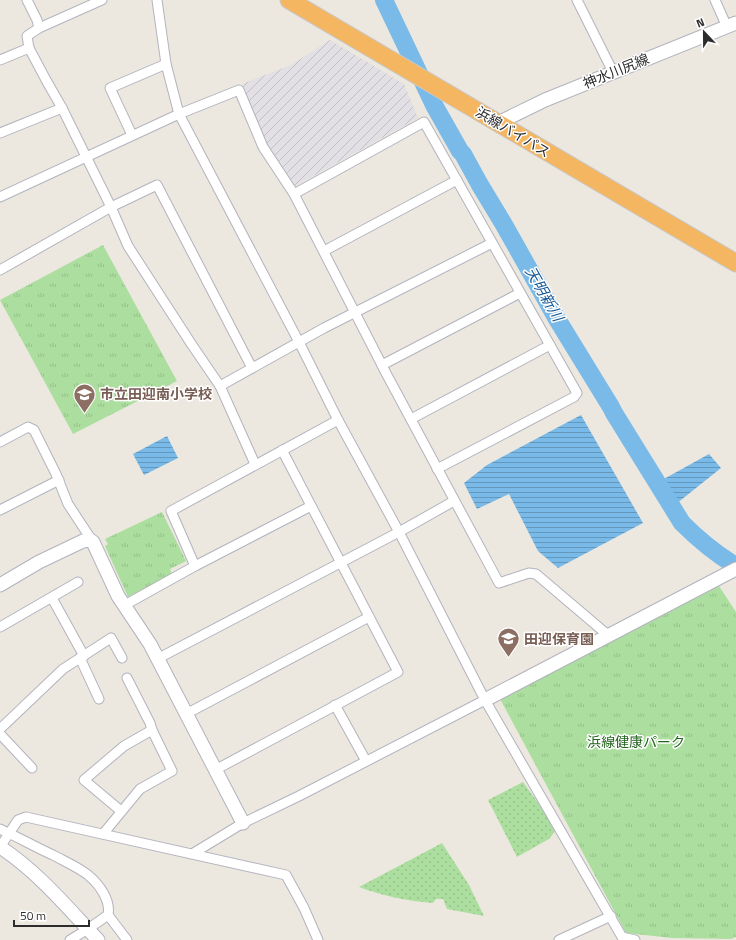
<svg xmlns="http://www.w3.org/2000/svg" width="736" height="940" font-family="'Titillium Web','Noto Sans JP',sans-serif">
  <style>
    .industrial { fill: url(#industrial-furrows) }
    .grass { fill: url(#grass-dots) }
    .park { fill: url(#park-tufts) }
    .water { fill: url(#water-rules) }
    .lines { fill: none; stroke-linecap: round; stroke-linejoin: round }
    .river { stroke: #79bae8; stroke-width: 18 }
    .street-casing { stroke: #b2b3be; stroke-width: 11 }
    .secondary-casing { stroke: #b2b3be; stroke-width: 15 }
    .highway-casing { stroke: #c8c8c8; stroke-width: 19 }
    .street { stroke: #fff; stroke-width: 9 }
    .secondary { stroke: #fff; stroke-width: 13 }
    .highway { stroke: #f5b662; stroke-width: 17 }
    .labels { text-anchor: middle; stroke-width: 3; stroke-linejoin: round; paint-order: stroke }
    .street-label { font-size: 14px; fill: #2c2c2c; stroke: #fff }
    .education-label { font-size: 14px; font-weight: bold; fill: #785e54; stroke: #fff; text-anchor: start }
    .park-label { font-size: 14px; fill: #24651f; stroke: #fff }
    .water-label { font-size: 15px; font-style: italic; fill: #165896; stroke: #fff }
  </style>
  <defs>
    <pattern id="industrial-furrows" width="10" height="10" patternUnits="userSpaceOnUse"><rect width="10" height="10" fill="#e2dfe5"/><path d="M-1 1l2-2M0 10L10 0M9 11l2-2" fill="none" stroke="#c2c0c5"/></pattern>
    <pattern id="grass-dots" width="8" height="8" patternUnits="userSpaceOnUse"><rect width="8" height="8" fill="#acdf9f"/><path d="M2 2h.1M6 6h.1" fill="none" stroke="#94c089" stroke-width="1.8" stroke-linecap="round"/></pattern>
    <pattern id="park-tufts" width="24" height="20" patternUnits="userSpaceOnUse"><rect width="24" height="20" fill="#acdf9f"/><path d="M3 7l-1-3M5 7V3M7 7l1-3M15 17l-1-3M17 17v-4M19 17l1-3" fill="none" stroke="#94c089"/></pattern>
    <pattern id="water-rules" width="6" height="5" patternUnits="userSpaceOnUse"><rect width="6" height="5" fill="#79bae8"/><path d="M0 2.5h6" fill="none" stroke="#6397bc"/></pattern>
  </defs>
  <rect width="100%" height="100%" fill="#ece8df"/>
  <!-- industrial -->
  <path class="industrial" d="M330,40l74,44 14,34 -123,68 -29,-44 -24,-58 49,-19z"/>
  <!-- grass -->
  <g class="grass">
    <path d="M523,782l34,47 -8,10 -32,18 -29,-57z"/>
    <path d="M442,843l27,42 15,31 -37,-7 -4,-10h-7l-3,4c-25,-2 -50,-7 -74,-16z"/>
  </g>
  <!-- park -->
  <g class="park">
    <path d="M103,245l74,136 -104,53 -73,-134z"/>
    <path d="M162,512l24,49 -16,8 2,5 -44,23 -23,-51 3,-2 -3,-5z"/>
    <path d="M719,586l17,26v325l-5,2 -59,-1 -46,-5 -126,-234z"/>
  </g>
  <!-- water -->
  <g class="water">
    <path d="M581,415l62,108 -85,45 -20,-17 -29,-57 -32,15 -13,-26 23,-18z"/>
    <path d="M167,436l11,22 -34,17 -11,-21z"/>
    <path d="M709,454l12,14 -45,36 -14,-24z"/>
  </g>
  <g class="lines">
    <!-- river -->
    <path class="river" d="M384,0l50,105 26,46 3,3 17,31 23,38 54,96 54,88 3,6 68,110c17,17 34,31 54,43"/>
    <defs>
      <g id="street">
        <path d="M27,0l10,20 2,8 -12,8 2,12 17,32 16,28 49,99 17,39 64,99 28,41 35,78"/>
        <path d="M157,0l9,64 13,50 120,228 39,78 61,112 86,168 137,237 13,3"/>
        <path d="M577,0l36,72"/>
        <path d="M715,0l12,27"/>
        <path d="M39,28l63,-28"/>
        <path d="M0,60l29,-12"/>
        <path d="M0,133l62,-25"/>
        <path d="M132,135l-22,-47 56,-24"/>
        <path d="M294,194l130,-72 153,271 -3,4 -137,72"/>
        <path d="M0,197l179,-83 60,-24 24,57 31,47 93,181 112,208 30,-10 7,1 73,62"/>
        <path d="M324,251l133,-71"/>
        <path d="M0,270l111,-63 46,-22 95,183"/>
        <path d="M382,365l138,-72"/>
        <path d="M220,386l104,-58 168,-85"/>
        <path d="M411,419l139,-74"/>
        <path d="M0,442l28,-15 6,3 22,44 12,30 25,38"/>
        <path d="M0,510l59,-30"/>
        <path d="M195,566l-24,-55 167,-91"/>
        <path d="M52,598l32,58"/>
        <path d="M123,606l72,-40 116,-60"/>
        <path d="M0,627l78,-45"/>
        <path d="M80,658l19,41"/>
        <path d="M157,659l242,-127 55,-31"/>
        <path d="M335,705l31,56"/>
        <path d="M186,714l183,-97"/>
        <path d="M0,729l63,-60 48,-31 11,20"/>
        <path d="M0,734l32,34"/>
        <path d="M215,770l183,-98 -116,-222"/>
        <path d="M121,811l-37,-31 40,-34 28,-16"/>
        <path d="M0,829c18,8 35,18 53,26 11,6 25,12 35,20 11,9 23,25 20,40l19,25"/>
        <path d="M103,834l37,-45 32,-18 -20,-41 -2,-7 -23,-45"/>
        <path d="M0,847l18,-27 8,-3 260,58 18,33 14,32"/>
        <path d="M192,854l51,-31 56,-27 186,-96"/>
        <path d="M70,940l18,-11 20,-14"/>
        <path d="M559,940l52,-24"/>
      </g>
      <g id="secondary">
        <path d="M498,123l47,-23 191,-77"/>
        <path d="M0,585l39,-23 44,-21 7,-1 3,2 25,54 32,48 93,179"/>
        <path d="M485,700l251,-131"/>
        <path d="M0,847c39,26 66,59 98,93"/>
      </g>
      <path id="highway" d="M289,0c149,88 298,176 447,263"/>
    </defs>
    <!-- street casing -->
    <use href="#street" class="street-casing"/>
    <!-- secondary casing -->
    <use href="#secondary" class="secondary-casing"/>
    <!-- highway casing -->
    <use href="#highway" class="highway-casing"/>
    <!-- street -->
    <use href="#street" class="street"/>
    <!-- secondary -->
    <use href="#secondary" class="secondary"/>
    <!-- highway -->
    <use href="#highway" class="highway"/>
  </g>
  <!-- icons -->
  <defs>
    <symbol id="school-pin" viewBox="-11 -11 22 30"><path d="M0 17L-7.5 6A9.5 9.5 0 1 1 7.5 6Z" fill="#8d6e63" stroke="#fff"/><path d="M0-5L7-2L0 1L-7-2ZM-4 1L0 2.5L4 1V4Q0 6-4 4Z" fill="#fff"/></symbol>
  </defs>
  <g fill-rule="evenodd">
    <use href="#school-pin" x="72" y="382" width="25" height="34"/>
    <use href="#school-pin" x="496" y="626" width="25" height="34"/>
  </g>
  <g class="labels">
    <!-- street labels -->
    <g class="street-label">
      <text transform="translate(616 71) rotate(-22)" y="5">神水川尻線</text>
      <text transform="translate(513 132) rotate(31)" y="5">浜線バイパス</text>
    </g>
    <!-- education labels -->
    <g class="education-label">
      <text x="100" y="399">市立田迎南小学校</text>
      <text x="524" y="644">田迎保育園</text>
    </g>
    <!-- park labels -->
    <g class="park-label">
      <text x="636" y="747">浜線健康パーク</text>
    </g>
    <!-- water labels -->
    <g class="water-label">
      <text transform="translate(544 294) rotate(60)" y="5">天明新川</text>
    </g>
  </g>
  <!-- north arrow -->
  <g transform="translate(704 32) rotate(338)" stroke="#ffffff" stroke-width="3" paint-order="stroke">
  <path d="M0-3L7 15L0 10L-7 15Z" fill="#2c2c2c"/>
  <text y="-6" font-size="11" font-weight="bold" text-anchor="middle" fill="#2c2c2c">N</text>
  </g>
  <!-- scale -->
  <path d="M14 920v6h75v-6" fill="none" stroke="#2c2c2c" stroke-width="2"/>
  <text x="20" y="920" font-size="12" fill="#2c2c2c" stroke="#ffffff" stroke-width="3" paint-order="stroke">50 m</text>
</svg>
